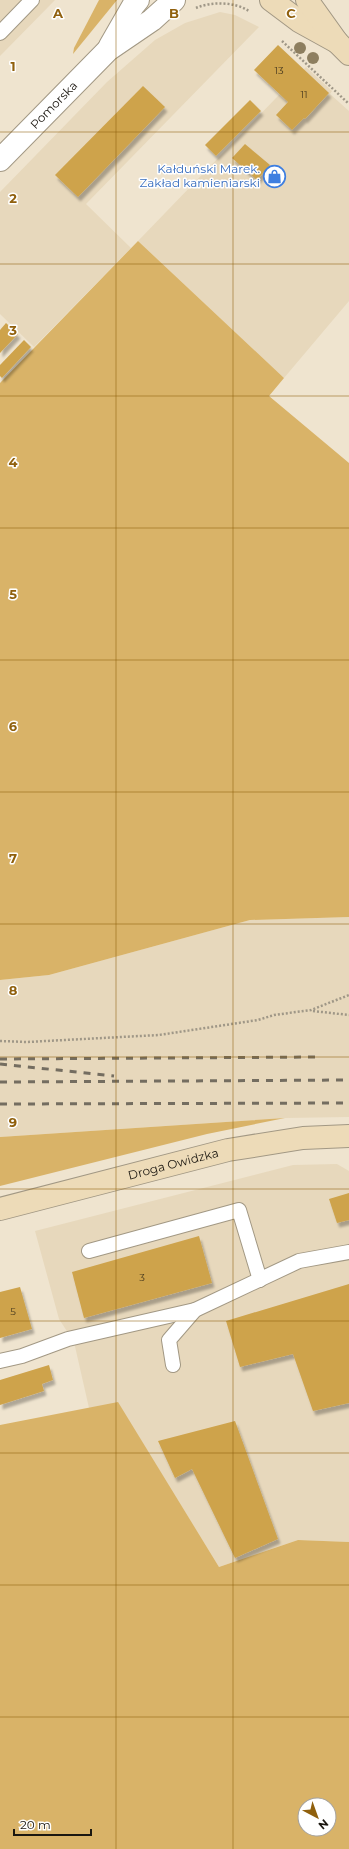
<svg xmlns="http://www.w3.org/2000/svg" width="349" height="1849" font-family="Montserrat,sans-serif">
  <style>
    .built { fill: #e7d8bc }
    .green { fill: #d9b368; fill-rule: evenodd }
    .building { fill: #cea34c; filter: url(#shadow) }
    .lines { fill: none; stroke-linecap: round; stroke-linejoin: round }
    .lane-casing { stroke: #a29884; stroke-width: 16 }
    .street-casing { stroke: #a29884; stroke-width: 24 }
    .secondary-casing { stroke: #a29884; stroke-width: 24 }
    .path { stroke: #9f9787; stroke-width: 2.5; stroke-dasharray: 2 2; stroke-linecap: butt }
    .lane { stroke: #fff; stroke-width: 14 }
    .street { stroke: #fff; stroke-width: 22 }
    .secondary { stroke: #eddbb8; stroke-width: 22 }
    .rail { stroke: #746d60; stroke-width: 3; stroke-dasharray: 7 7; stroke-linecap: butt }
    .tree { fill: #8d7e5f }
    .grid { fill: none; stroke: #90600d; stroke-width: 1; stroke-opacity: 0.55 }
    .labels { text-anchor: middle; stroke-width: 3; stroke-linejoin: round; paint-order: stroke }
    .number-label { font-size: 10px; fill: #483a1f }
    .street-label { font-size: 12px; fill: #1b1710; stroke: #fff }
    .shop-label { font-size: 12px; fill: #366cbe; stroke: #fff; text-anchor: end }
    .grid-label { font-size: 13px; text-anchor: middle; font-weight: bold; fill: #90600d; stroke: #fff; stroke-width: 3; stroke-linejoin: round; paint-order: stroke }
  </style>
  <defs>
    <filter id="shadow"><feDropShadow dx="2.5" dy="4.5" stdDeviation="1" flood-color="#0004"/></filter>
  </defs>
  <rect width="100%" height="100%" fill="#efe4cf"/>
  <!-- built -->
  <g class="built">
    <path d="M0,0h55l-55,56z"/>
    <path d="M220,12l15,3 24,12 -173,177 45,44 -97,99 -34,-33v-122l107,-110 48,-42 30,-17z"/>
    <path d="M306,67l26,24 -2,3 19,17v190l-65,77 -146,-137z"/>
    <path d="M349,917v200l-64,1 -285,19v-157l49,-5 201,-55z"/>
    <path d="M337,1164l12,7v371l-51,-2 -79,27 -101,-164 -29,5 -15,-66 -15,-23 -24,-88 258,-66z"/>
  </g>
  <!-- green -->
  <g class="green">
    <path d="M99,0h18l-44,54 1,-6z"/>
    <path d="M138,241l146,137 -15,18 80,67v454l-99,3 -201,55 -49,5v-597z"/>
    <path d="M285,1118l-78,16 -207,52v-49z"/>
    <path d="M118,1402l101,165 79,-27 51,2v307h-349v-424zM305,1805h24v24h-24z"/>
  </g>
  <!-- building -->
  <g class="building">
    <path d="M278,45l51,48 -24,26 -1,-1 -12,12 -16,-15 12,-13 -34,-32z"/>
    <path d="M143,86l22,21 -87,90 -23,-22z"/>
    <path d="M250,100l11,11 -45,45 -11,-11z"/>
    <path d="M245,144l25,21 -13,15 -25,-22z"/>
    <path d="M6,323l12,11 -18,19v-23z"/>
    <path d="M24,340l7,7 -29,31 -2,-2v-11z"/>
    <path d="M349,1193v27l-12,3 -8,-24z"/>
    <path d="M199,1236l13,47 -128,35 -12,-46z"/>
    <path d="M349,1284v119l-36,8 -20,-57 -53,13 -14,-46z"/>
    <path d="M20,1287l12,42 -32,9v-46z"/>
    <path d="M49,1365l4,15 -11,4 2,7 -44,14v-25z"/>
    <path d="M235,1421l43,118 -43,19 -43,-89 -17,9 -17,-37z"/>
  </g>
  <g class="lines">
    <defs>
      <g id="lane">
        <path d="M0,33l32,-33"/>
        <path d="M89,1251l150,-41 21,70"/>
        <path d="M0,1361l22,-5 46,-17 127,-29"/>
        <path d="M173,1365l-4,-25 26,-30 104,-49 50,-9"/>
      </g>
      <g id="street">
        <path d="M110,46l23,-40 5,-6"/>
        <path id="s1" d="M0,160l108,-110 44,-30 22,-20"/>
      </g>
      <g id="secondary">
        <path d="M271,0l28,21 38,21"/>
        <path d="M307,0l30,42 12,12"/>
        <path id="s2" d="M0,1209l228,-59 75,-12 46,-2"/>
      </g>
    </defs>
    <!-- lane casing -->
    <use href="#lane" class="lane-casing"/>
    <!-- street casing -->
    <use href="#street" class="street-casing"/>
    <!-- secondary casing -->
    <use href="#secondary" class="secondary-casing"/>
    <!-- path -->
    <g class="path">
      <path d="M196,8c16,-7 39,-6 53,3"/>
      <path d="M282,41l67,63"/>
      <path d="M313,1011l36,4"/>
      <path d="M0,1041l27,1 132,-7 99,-15 16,-5 37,-5 38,-15"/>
    </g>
    <!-- lane -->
    <use href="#lane" class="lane"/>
    <!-- street -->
    <use href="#street" class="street"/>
    <!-- secondary -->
    <use href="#secondary" class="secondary"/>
    <!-- rail -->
    <g class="rail">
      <path d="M0,1059l320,-2"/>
      <path d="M0,1064l114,12"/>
      <path d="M0,1082l349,-2"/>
      <path d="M0,1104l349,-1"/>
    </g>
  </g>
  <!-- trees -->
  <g class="tree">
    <circle cx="300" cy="48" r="6"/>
    <circle cx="313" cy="58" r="6"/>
  </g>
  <!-- grid -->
  <path class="grid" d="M116,0v1849M233,0v1849M0,132h349M0,264h349M0,396h349M0,528h349M0,660h349M0,792h349M0,924h349M0,1057h349M0,1189h349M0,1321h349M0,1453h349M0,1585h349M0,1717h349"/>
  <!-- icons -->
  <defs>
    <symbol id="shop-ring" viewBox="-11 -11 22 22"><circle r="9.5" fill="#fff" stroke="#3f7fe0" stroke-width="1.5"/><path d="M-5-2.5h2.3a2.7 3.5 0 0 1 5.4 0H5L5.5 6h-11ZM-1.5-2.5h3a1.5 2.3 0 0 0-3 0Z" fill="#3f7fe0"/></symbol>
  </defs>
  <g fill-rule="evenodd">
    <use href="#shop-ring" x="262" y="164" width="25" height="25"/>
  </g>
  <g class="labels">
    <!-- number labels -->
    <g class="number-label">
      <text x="279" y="74">13</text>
      <text x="304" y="98">11</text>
      <text x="142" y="1281">3</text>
      <text x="13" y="1315">5</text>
    </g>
    <!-- street labels -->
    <g class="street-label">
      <text dy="4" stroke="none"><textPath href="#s1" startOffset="77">Pomorska</textPath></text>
      <text dy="4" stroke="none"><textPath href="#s2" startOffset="179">Droga Owidzka</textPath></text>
    </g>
    <!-- shop labels -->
    <g class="shop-label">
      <text x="260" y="173">Kałduński Marek.<tspan x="260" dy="14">Zakład kamieniarski</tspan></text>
    </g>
  </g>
  <g class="grid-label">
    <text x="58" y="18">A</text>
    <text x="174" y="18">B</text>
    <text x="291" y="18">C</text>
    <text x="13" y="71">1</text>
    <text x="13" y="203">2</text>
    <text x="13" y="335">3</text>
    <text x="13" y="467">4</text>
    <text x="13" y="599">5</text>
    <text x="13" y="731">6</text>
    <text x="13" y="863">7</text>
    <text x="13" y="995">8</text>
    <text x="13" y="1127">9</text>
  </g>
  <!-- north arrow -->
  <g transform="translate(317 1817) rotate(139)"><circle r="19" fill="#ffffff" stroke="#a4a29f"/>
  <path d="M0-3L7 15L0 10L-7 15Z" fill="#90600d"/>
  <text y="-6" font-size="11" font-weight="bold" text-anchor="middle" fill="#1b1710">N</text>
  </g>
  <!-- scale -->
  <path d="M14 1829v6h77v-6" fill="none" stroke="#1b1710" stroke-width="2"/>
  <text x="20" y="1829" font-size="12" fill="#1b1710" stroke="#ffffff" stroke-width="3" paint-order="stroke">20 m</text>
</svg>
